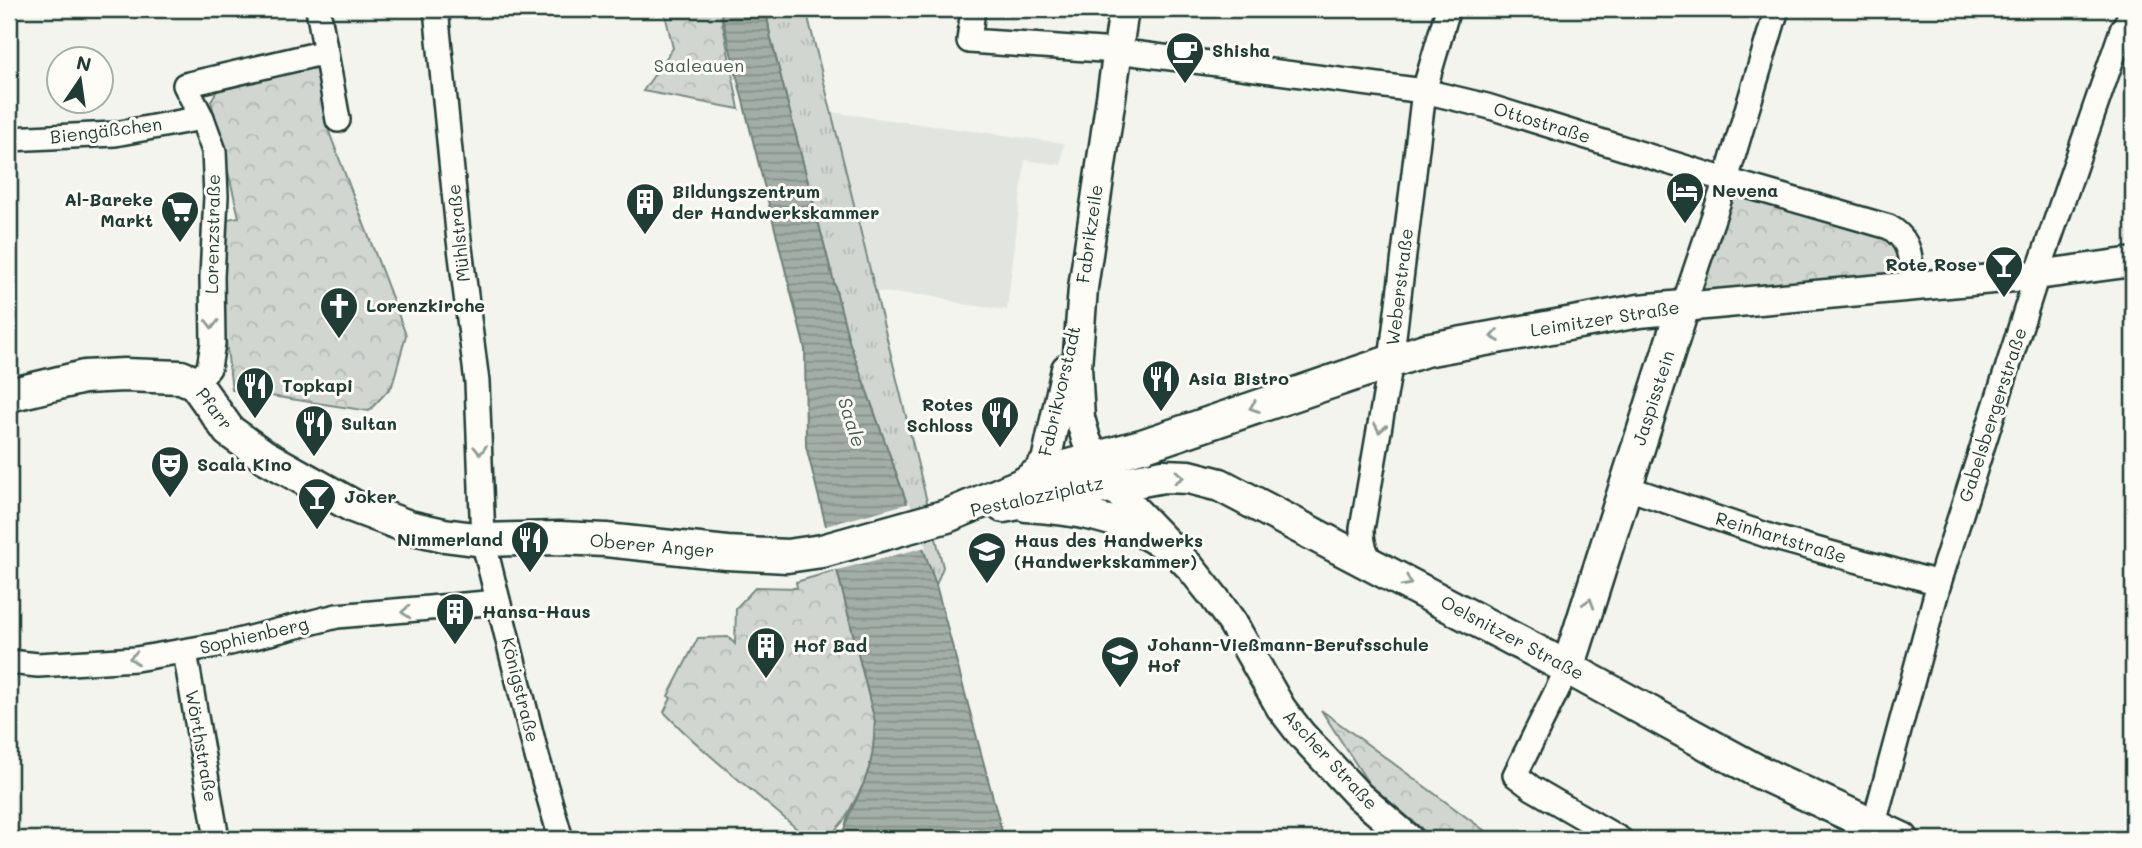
<svg xmlns="http://www.w3.org/2000/svg" width="2142" height="848" font-family="Mali,sans-serif">
  <style>
    .built { fill: #e2e5df }
    .grass { fill: url(#grass-tufts); stroke: #788a82; stroke-width: 2 }
    .forest { fill: url(#forest-crowns); stroke: #788a82; stroke-width: 2 }
    .water { fill: url(#water-rules); stroke: #6e8179; stroke-width: 2 }
    .pier { fill: #f4f4ef }
    .lines { fill: none; stroke-linecap: round; stroke-linejoin: round }
    .minor-casing { stroke: #1f3d34; stroke-width: 28 }
    .tertiary-casing { stroke: #1f3d34; stroke-width: 33 }
    .secondary-casing { stroke: #1f3d34; stroke-width: 37 }
    .minor { stroke: #fdfcf7; stroke-width: 23 }
    .tertiary { stroke: #fdfcf7; stroke-width: 28 }
    .secondary { stroke: #fdfcf7; stroke-width: 32 }
    .oneway { stroke: #8e9c96 }
    .labels { text-anchor: middle; stroke-width: 6; stroke-linejoin: round; paint-order: stroke }
    .poi-label { font-size: 18px; font-weight: bold; fill: #1f3d34; stroke: #fdfcf7; text-anchor: start }
    .park-label { font-size: 18px; fill: #435c53; stroke: #fdfcf7 }
    .street-label { font-size: 18px; fill: #1f3d34; stroke: #fdfcf7 }
    .water-label { font-size: 19px; font-style: italic; fill: #475f56; stroke: #fdfcf7 }
  </style>
  <defs>
    <pattern id="grass-tufts" width="24" height="20" patternUnits="userSpaceOnUse" patternTransform="scale(1.75)"><rect width="24" height="20" fill="#d1d6d1"/><path d="M3 7l-1-3M5 7V3M7 7l1-3M15 17l-1-3M17 17v-4M19 17l1-3" fill="none" stroke="#b3b9b4"/></pattern>
    <pattern id="forest-crowns" width="20" height="18" patternUnits="userSpaceOnUse" patternTransform="scale(1.75)"><rect width="20" height="18" fill="#d1d6d1"/><path d="M2 6a3 3 0 1 1 6 0M12 15a3 3 0 1 1 6 0" fill="none" stroke="#b3b9b4"/></pattern>
    <pattern id="water-rules" width="6" height="5" patternUnits="userSpaceOnUse" patternTransform="scale(1.75)"><rect width="6" height="5" fill="#a3aea7"/><path d="M0 2.5h6" fill="none" stroke="#848f89"/></pattern>
  </defs>
  <rect width="100%" height="100%" fill="#f4f4ef"/>
  <filter id="ink" filterUnits="userSpaceOnUse"><feTurbulence type="fractalNoise" baseFrequency=".0143" numOctaves="2"/><feDisplacementMap in="SourceGraphic" scale="14" xChannelSelector="R" yChannelSelector="G"/><feConvolveMatrix kernelMatrix="1 2 1 2 8 2 1 2 1" color-interpolation-filters="sRGB"/></filter>
  <g filter="url(#ink)">
    <!-- built -->
    <path class="built" d="M831,112l233,31 -3,22 -36,-5 -18,150 -45,-6 -27,-8 -59,-4z"/>
    <!-- grass -->
    <path class="grass" d="M766,9h40l137,558 -7,18 -87,-244 -79,-306z"/>
    <!-- forest -->
    <g class="forest">
      <path d="M658,9h62l19,100 -96,-18 30,-43 -8,-34z"/>
      <path d="M317,65l11,64 78,206 -14,51 -23,25 -137,-21 -11,-90 1,-80 17,-3 -28,-116 9,-16z"/>
      <path d="M1727,183l172,59 11,42 -224,23z"/>
      <path d="M837,570l38,151 -2,34 -9,28 -19,36 -17,20h-20c-47,-43 -100,-81 -144,-127l7,-14 -3,-2 30,-58 30,-1 7,7 1,-36 20,-21 41,1 -1,-6z"/>
      <path d="M1321,710l175,129h-62l-65,-55z"/>
    </g>
    <!-- water -->
    <path class="water" d="M720,9h46l4,26 79,306 87,244 68,254h-162c4,-25 14,-35 22,-57 9,-20 10,-40 11,-61l-69,-275 -1,-97z"/>
    <!-- pier -->
    <path class="pier" d="M910,503l16,44 -93,24 -11,-44z"/>
    <g class="lines">
      <defs>
        <g id="minor">
          <path d="M318,9l20,111"/>
          <path d="M436,9l22,223 19,150 6,158 53,213 25,86"/>
          <path d="M973,9l-4,32 148,10 307,40 63,15 239,74 163,47c24,14 22,36 23,60"/>
          <path d="M9,139l106,-5 87,-16"/>
          <path d="M1683,307l43,-127 51,-171"/>
          <path d="M195,383l14,-15 4,-25 -1,-66 4,-81 -2,-45 -12,-33 -17,-33 141,-33"/>
          <path d="M1625,487l147,50 167,46"/>
          <path d="M1374,565c-9,-12 -12,-21 -12,-36l29,-168 33,-270 24,-82"/>
          <path d="M185,652l32,187"/>
          <path d="M9,662l29,3 98,-6 94,-16 107,-27 161,-14"/>
          <path d="M1568,668l-53,107 17,13 88,51"/>
          <path d="M1873,827l66,-244 98,-308 85,-245 11,-19"/>
        </g>
        <g id="tertiary">
          <path d="M1124,9l-41,279 -6,79 3,51 6,21 8,20 18,27 78,81 24,30 18,25 49,86 20,26 58,62 50,43"/>
          <path d="M1683,307l354,-32 96,-13"/>
          <path d="M1022,483l15,-11 9,-11 20,-92"/>
          <path d="M1026,507c45,3 92,10 132,35"/>
        </g>
        <g id="secondary">
          <path d="M9,395l75,-18 40,-2 57,2 14,6 34,48 35,25 89,50 56,21 35,8 39,5 76,-2 47,2 121,13 60,3 35,-5 125,-35 118,-49 80,-22 280,-95 214,-39 44,-4 -115,361"/>
          <path d="M1003,506l160,-30 26,1 31,8 348,183 189,103 145,68"/>
        </g>
      </defs>
      <!-- minor casing -->
      <use href="#minor" class="minor-casing"/>
      <!-- tertiary casing -->
      <use href="#tertiary" class="tertiary-casing"/>
      <!-- secondary casing -->
      <use href="#secondary" class="secondary-casing"/>
      <!-- minor -->
      <use href="#minor" class="minor"/>
      <!-- tertiary -->
      <use href="#tertiary" class="tertiary"/>
      <!-- secondary -->
      <use href="#secondary" class="secondary"/>
    </g>
    <!-- one-way arrows -->
    <defs><path id="oneway-chevron" d="M-2-3.5L2.5 0L-2 3.5" fill="none" stroke-width="1.6" stroke-linecap="round" stroke-linejoin="round" transform="scale(1.75)"/></defs>
    <g class="oneway">
      <use href="#oneway-chevron" transform="translate(212 324) rotate(90)"/>
      <use href="#oneway-chevron" transform="translate(1495 336) rotate(170)"/>
      <use href="#oneway-chevron" transform="translate(1254 407) rotate(161)"/>
      <use href="#oneway-chevron" transform="translate(1380 428) rotate(100)"/>
      <use href="#oneway-chevron" transform="translate(480 450) rotate(88)"/>
      <use href="#oneway-chevron" transform="translate(1179 477) rotate(4)"/>
      <use href="#oneway-chevron" transform="translate(1407 582) rotate(28)"/>
      <use href="#oneway-chevron" transform="translate(1589 603) rotate(-73)"/>
      <use href="#oneway-chevron" transform="translate(406 612) rotate(176)"/>
      <use href="#oneway-chevron" transform="translate(134 658) rotate(175)"/>
    </g>
  </g>
  <!-- icons -->
  <defs>
    <symbol id="cafe-pin" viewBox="-11 -11 22 30"><path d="M0 17L-7.5 6A9.5 9.5 0 1 1 7.5 6Z" fill="#1f3d34" stroke="#fdfcf7"/><path d="M-5.5-4.5H6V0H3Q3 3.5 0 3.5H-2.5Q-5.5 3.5-5.5 0ZM3-3.2v2h1.7v-2ZM-6 4.5H4V6H-6Z" fill="#fff"/></symbol>
    <symbol id="hotel-pin" viewBox="-11 -11 22 30"><path d="M0 17L-7.5 6A9.5 9.5 0 1 1 7.5 6Z" fill="#1f3d34" stroke="#fdfcf7"/><path d="M-6-4.5h1.5V1H6V5H4.5V3h-9V5H-6ZM-4 0a1.8 1.8 0 1 1 3.6 0ZM.5 0V-2.5h3Q6-2.5 6 0Z" fill="#fff"/></symbol>
    <symbol id="building-pin" viewBox="-11 -11 22 30"><path d="M0 17L-7.5 6A9.5 9.5 0 1 1 7.5 6Z" fill="#1f3d34" stroke="#fdfcf7"/><path d="M-4-6H4V6H1V3H-1V6H-4ZM-2.5-4.3h1.7v1.8h-1.7ZM.8-4.3h1.7v1.8H.8ZM-2.5-1h1.7V.8h-1.7ZM.8-1h1.7V.8H.8Z" fill="#fff"/></symbol>
    <symbol id="supermarket-pin" viewBox="-11 -11 22 30"><path d="M0 17L-7.5 6A9.5 9.5 0 1 1 7.5 6Z" fill="#1f3d34" stroke="#fdfcf7"/><path d="M-6-5.5h2.5l.6 2H6L4.5 2H-2.5L-4.4-4H-6ZM-1.5 3.2a1.3 1.3 0 1 0 .1 0ZM3 3.2a1.3 1.3 0 1 0 .1 0Z" fill="#fff"/></symbol>
    <symbol id="bar-pin" viewBox="-11 -11 22 30"><path d="M0 17L-7.5 6A9.5 9.5 0 1 1 7.5 6Z" fill="#1f3d34" stroke="#fdfcf7"/><path d="M-6-5H6L.8 .8V4.5H3.5V6h-7V4.5H-.8V.8Z" fill="#fff"/></symbol>
    <symbol id="church-pin" viewBox="-11 -11 22 30"><path d="M0 17L-7.5 6A9.5 9.5 0 1 1 7.5 6Z" fill="#1f3d34" stroke="#fdfcf7"/><path d="M-1.2-6h2.4v3.5h3.3v2.4h-3.3V6h-2.4V-.1h-3.3v-2.4h3.3Z" fill="#fff"/></symbol>
    <symbol id="restaurant-pin" viewBox="-11 -11 22 30"><path d="M0 17L-7.5 6A9.5 9.5 0 1 1 7.5 6Z" fill="#1f3d34" stroke="#fdfcf7"/><path d="M-5-6h1v4h1v-4h1v4h1v-4h1v5L-1.5 .5V6h-2V.5L-5-1ZM5-6V6H3V1.5H1.5Q1.5-4 5-6Z" fill="#fff"/></symbol>
    <symbol id="theatre-pin" viewBox="-11 -11 22 30"><path d="M0 17L-7.5 6A9.5 9.5 0 1 1 7.5 6Z" fill="#1f3d34" stroke="#fdfcf7"/><path d="M-5-5.5Q0-4 5-5.5V0Q5 5 0 6Q-5 5-5 0ZM-3.3-2.5H-1v1.5H-3.3ZM1-2.5H3.3v1.5H1ZM-2.8 1Q0 5.5 2.8 1Z" fill="#fff"/></symbol>
    <symbol id="university-pin" viewBox="-11 -11 22 30"><path d="M0 17L-7.5 6A9.5 9.5 0 1 1 7.5 6Z" fill="#1f3d34" stroke="#fdfcf7"/><path d="M0-5L7-2L0 1L-7-2ZM-4 1L0 2.5L4 1V4Q0 6-4 4Z" fill="#fff"/></symbol>
  </defs>
  <g fill-rule="evenodd">
    <use href="#cafe-pin" x="1163" y="29" width="44" height="60"/>
    <use href="#hotel-pin" x="1663" y="169" width="44" height="60"/>
    <use href="#building-pin" x="623" y="180" width="44" height="60"/>
    <use href="#supermarket-pin" x="158" y="188" width="44" height="60"/>
    <use href="#bar-pin" x="1982" y="243" width="44" height="60"/>
    <use href="#church-pin" x="317" y="284" width="44" height="60"/>
    <use href="#restaurant-pin" x="1139" y="357" width="44" height="60"/>
    <use href="#restaurant-pin" x="233" y="364" width="44" height="60"/>
    <use href="#restaurant-pin" x="978" y="393" width="44" height="60"/>
    <use href="#restaurant-pin" x="292" y="402" width="44" height="60"/>
    <use href="#theatre-pin" x="148" y="443" width="44" height="60"/>
    <use href="#bar-pin" x="295" y="475" width="44" height="60"/>
    <use href="#restaurant-pin" x="508" y="518" width="44" height="60"/>
    <use href="#university-pin" x="965" y="529" width="44" height="60"/>
    <use href="#building-pin" x="433" y="590" width="44" height="60"/>
    <use href="#building-pin" x="744" y="624" width="44" height="60"/>
    <use href="#university-pin" x="1098" y="633" width="44" height="60"/>
  </g>
  <g class="labels">
    <!-- poi labels -->
    <g class="poi-label">
      <text x="1212" y="57">Shisha</text>
      <text x="1712" y="197">Nevena</text>
      <text x="672" y="198">Bildungszentrum<tspan x="672" dy="21">der Handwerkskammer</tspan></text>
      <text x="153" y="206" text-anchor="end">Al-Bareke<tspan x="153" dy="21">Markt</tspan></text>
      <text x="1977" y="271" text-anchor="end">Rote Rose</text>
      <text x="366" y="312">Lorenzkirche</text>
      <text x="1188" y="385">Asia Bistro</text>
      <text x="282" y="392">Topkapi</text>
      <text x="973" y="411" text-anchor="end">Rotes<tspan x="973" dy="21">Schloss</tspan></text>
      <text x="341" y="430">Sultan</text>
      <text x="197" y="471">Scala Kino</text>
      <text x="344" y="503">Joker</text>
      <text x="503" y="546" text-anchor="end">Nimmerland</text>
      <text x="1014" y="547">Haus des Handwerks<tspan x="1014" dy="21">(Handwerkskammer)</tspan></text>
      <text x="482" y="618">Hansa-Haus</text>
      <text x="1147" y="651">Johann-Vießmann-Berufsschule<tspan x="1147" dy="21">Hof</tspan></text>
      <text x="793" y="652">Hof Bad</text>
    </g>
    <!-- park labels -->
    <g class="park-label">
      <text x="699" y="72">Saaleauen</text>
    </g>
    <!-- street labels -->
    <g class="street-label">
      <text transform="translate(1542 123) rotate(17)" y="6">Ottostraße</text>
      <text transform="translate(106 131) rotate(-7)" y="6">Biengäßchen</text>
      <text transform="translate(459 233) rotate(-96)" y="6">Mühlstraße</text>
      <text transform="translate(213 234) rotate(-89)" y="6">Lorenzstraße</text>
      <text transform="translate(1090 234) rotate(-82)" y="6">Fabrikzeile</text>
      <text transform="translate(1400 287) rotate(-83)" y="6">Weberstraße</text>
      <text transform="translate(1605 319) rotate(-9)" y="6">Leimitzer Straße</text>
      <text transform="translate(1060 391) rotate(-77)" y="6">Fabrikvorstadt</text>
      <text transform="translate(1654 398) rotate(-72)" y="6">Jaspisstein</text>
      <text transform="translate(214 409) rotate(53)" y="6">Pfarr</text>
      <text transform="translate(1993 415) rotate(-72)" y="6">Gabelsbergerstraße</text>
      <text transform="translate(1037 497) rotate(-12)" y="6">Pestalozziplatz</text>
      <text transform="translate(1781 538) rotate(17)" y="6">Reinhartstraße</text>
      <text transform="translate(652 546) rotate(5)" y="6">Oberer Anger</text>
      <text transform="translate(254 636) rotate(-13)" y="6">Sophienberg</text>
      <text transform="translate(1512 638) rotate(28)" y="6">Oelsnitzer Straße</text>
      <text transform="translate(520 690) rotate(76)" y="6">Königstraße</text>
      <text transform="translate(201 746) rotate(80)" y="6">Wörthstraße</text>
      <text transform="translate(1330 760) rotate(47)" y="6">Ascher Straße</text>
    </g>
    <!-- water labels -->
    <g class="water-label">
      <text transform="translate(852 422) rotate(72)" y="7">Saale</text>
    </g>
  </g>
  <!-- margin -->
  <rect width="2142" height="848" fill="none" stroke="#fdfcf7" stroke-width="35"/>
  <rect x="18" y="18" width="2107" height="813" fill="none" stroke="#1f3d34" stroke-width="2.5" filter="url(#ink)"/>
  <!-- north arrow -->
  <g transform="translate(80 80) rotate(13)"><circle r="33" fill="#fdfcf7" stroke="#a4b0a9" stroke-width="2"/>
  <path d="M0-5L12 26L0 18L-12 26Z" fill="#1f3d34"/>
  <text y="-10" font-size="19" font-weight="bold" text-anchor="middle" fill="#1f3d34">N</text>
  </g>
</svg>
